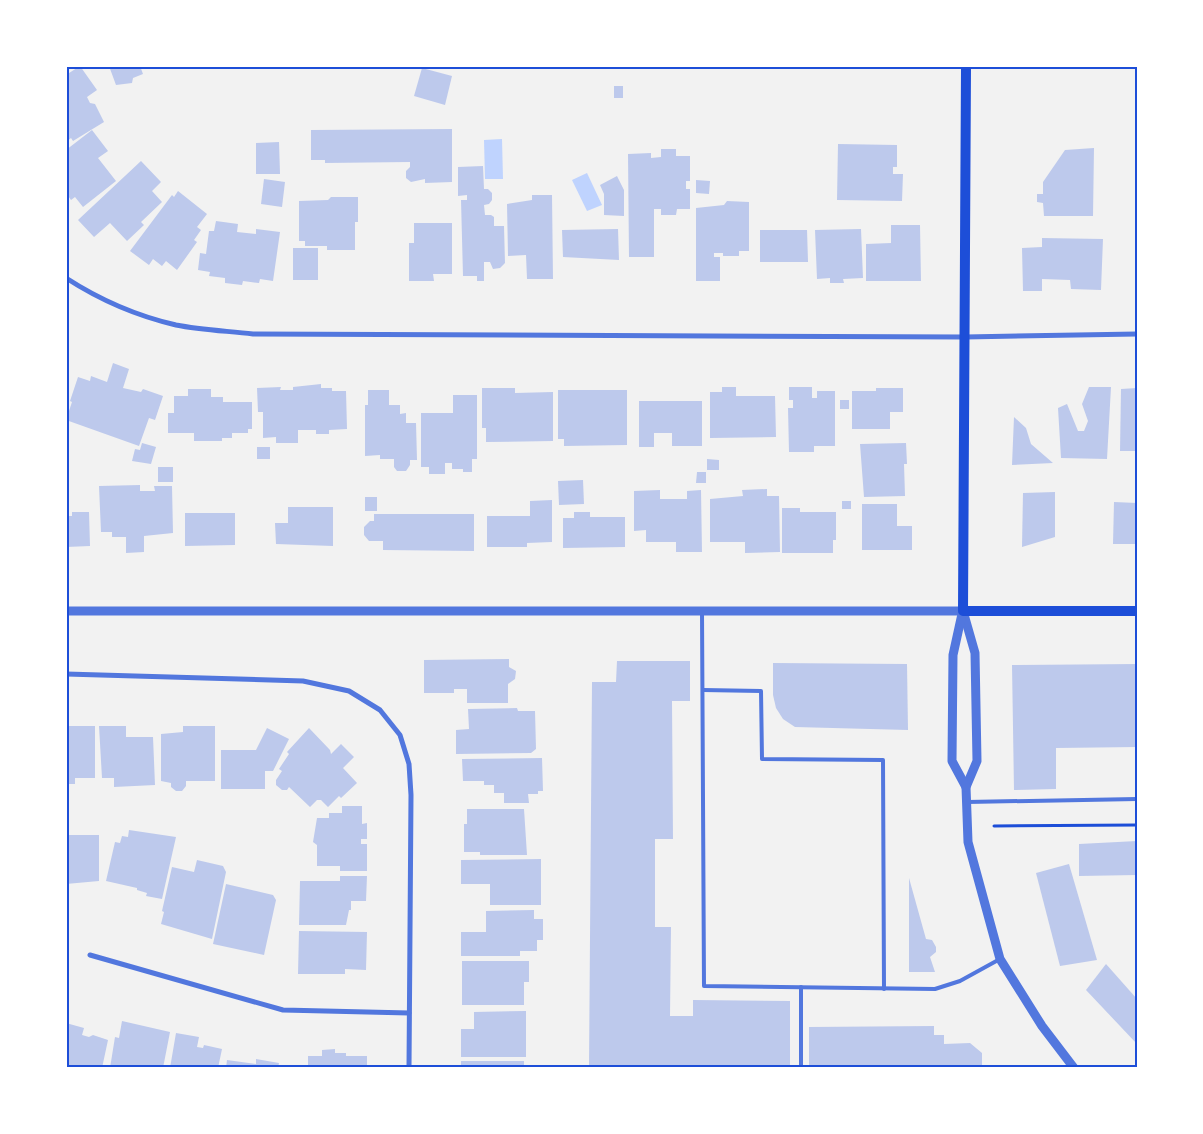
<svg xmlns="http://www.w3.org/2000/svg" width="1203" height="1134" font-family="'Space Grotesk',sans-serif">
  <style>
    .water { fill: #bfd3fe }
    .building { fill: #bdc9ec }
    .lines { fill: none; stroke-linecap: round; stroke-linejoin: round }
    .path { stroke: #1d4ed8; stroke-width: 3 }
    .service { stroke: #5277de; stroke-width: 4 }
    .minor { stroke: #5277de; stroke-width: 5 }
    .tertiary { stroke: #5277de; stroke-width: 9 }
    .secondary { stroke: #1d4ed8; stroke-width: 10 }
    .neatline { fill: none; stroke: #1d4ed8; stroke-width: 2 }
  </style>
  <rect width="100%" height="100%" fill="#f2f2f2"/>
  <!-- water -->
  <g class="water">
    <path d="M502,139l1,40h-18l-1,-39z"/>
    <path d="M587,173l15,32 -15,6 -15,-31z"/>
  </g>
  <!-- building -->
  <g class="building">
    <path d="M80,66l17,24 -10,7 3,6 5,1 9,18 -31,19 -2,-3 -5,4v-67z"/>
    <path d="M109,66h31l3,8 -10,4 -1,5 -16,2z"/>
    <rect x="796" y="66" width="53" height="3"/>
    <path d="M422,68l30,8 -7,29 -31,-9z"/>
    <rect x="614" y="86" width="9" height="12"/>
    <path d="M452,129v53l-27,1v-4l-14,3 -5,-4v-7l4,-4v-5l-85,1v-3h-14v-30z"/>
    <path d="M92,130l16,21 -10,7 18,23 -33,26 -8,-10 -4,3 -5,-7v-43z"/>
    <path d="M279,142l1,32h-24v-31z"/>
    <path d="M838,144l59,1v22h-4v7h10l-1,27 -65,-1z"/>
    <path d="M1094,148l-1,68h-49l-1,-13 -6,-1v-8h6v-12l22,-32z"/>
    <path d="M661,149h15v7h14v25h-4v8h4v20h-13l-1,6h-15v-6h-7v48h-25l-1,-103 23,-1v5l10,-1z"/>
    <path d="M141,161l20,21 -9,9 10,11 -21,20 3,3 -17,16 -17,-18 -16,14 -16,-17z"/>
    <path d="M483,166l1,23h4l4,4v7l-3,4 -5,1 1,10h6l3,2v9h10l1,37 -5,5 -7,1 -3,-7h-6v19h-7v-5h-14l-2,-76h6v-5l-9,1v-29z"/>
    <path d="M617,176l7,14v26l-20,-1v-21l-4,-9z"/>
    <path d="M264,179l21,3 -3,25 -21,-3z"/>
    <path d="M696,180l14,1 -1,13 -13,-1z"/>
    <path d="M178,191l29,23 -10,13 4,3 -7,10 3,2 -20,28 -11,-9 -4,5 -9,-7 -4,6 -19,-14 42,-56 2,2z"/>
    <path d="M532,195h20l1,84h-26l-1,-24 -18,1 -1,-52 25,-4z"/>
    <path d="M331,197h27v25h-3v28h-28v-4h-22v-5h-6v-40l29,-1z"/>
    <path d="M727,201l22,1v49h-10v5h-16v-3h-9v4h6v24h-24v-73l28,-3z"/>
    <path d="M216,221l22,3 -1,8 19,2v-5l24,3 -7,49 -13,-2 -1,4 -16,-2 -1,4 -17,-2v-5l-16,-2 1,-4 -12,-2 2,-17 6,1 3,-23h5z"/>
    <path d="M414,223h38v51h-19l1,7h-25v-38h5z"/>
    <path d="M891,225h29l1,56h-55v-37l25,-1z"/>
    <path d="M618,229l1,31 -56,-3 -1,-27z"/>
    <path d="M861,229l2,49 -20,1 1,4h-14v-5l-13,1 -2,-49z"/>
    <path d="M760,230h47l1,32h-48z"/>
    <path d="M1042,238l61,1 -2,51 -30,-1 -1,-9 -28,-1v12h-19l-1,-43 20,-1z"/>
    <rect x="293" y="248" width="25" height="32"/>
    <path d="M113,363l16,6 -6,19 18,4 2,-3 20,7 -8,24 -6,-2 -10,28 -73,-26 6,-18 -2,-1 8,-24 12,4 1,-5 16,6z"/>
    <path d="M321,384v4h11v3h14l1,38 -18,1v4h-13v-4h-18v13h-22v-6l-13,1v-26h-5l-1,-24 24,-1 -1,3h13v-3z"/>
    <path d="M722,387h14v9h39l1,41 -66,1v-46h12z"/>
    <path d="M789,387h23v11h5v-7h18v55h-21v6h-25l-1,-44h5v-8h-4z"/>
    <path d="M1089,387h22l-4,72 -46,-1 -3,-50 9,-4 11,27h6l4,-10 -6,-17z"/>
    <path d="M482,388h33v5l38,-1v49l-67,1v-14h-4z"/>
    <path d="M876,388h27v24h-13v17h-38v-38h24z"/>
    <path d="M1137,388v63h-17l1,-62z"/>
    <path d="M188,389h23v8h12v5h29v27h-4v4h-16v5h-10v3h-28v-8h-26v-20h6v-17h14z"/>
    <path d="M368,390h21v15h11v9l6,-1v10h10l1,37h-7v5l-4,6h-9l-3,-4v-8h-14v-4l-15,1v-51h3z"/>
    <path d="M558,390h69v55l-63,1v-7h-6z"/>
    <path d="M453,395h24v64h-5v13h-9v-3h-11v-6h-7v11h-16v-7h-8v-54h32z"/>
    <rect x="840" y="400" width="9" height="9"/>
    <path d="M639,401h63v45h-30v-13h-18v14h-15z"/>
    <path d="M1014,417l12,11 5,16 22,19 -41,2z"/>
    <path d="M142,443l14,4 -5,17 -19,-3 3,-12 5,1z"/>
    <path d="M906,443l1,21h-3l1,32 -41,1 -4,-53z"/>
    <rect x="257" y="447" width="13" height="12"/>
    <path d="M707,459l12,1v10h-12z"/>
    <rect x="158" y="467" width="15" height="15"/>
    <path d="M697,472h9v11h-10z"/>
    <path d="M583,480l1,24 -25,1 -1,-24z"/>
    <path d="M140,485v6h15l-1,-5h18l1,47 -29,3v16l-18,1v-16h-14v-5h-11l-2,-46z"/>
    <path d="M767,489v7h12l1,56 -35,1v-11h-35v-43l33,-3 -1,-6z"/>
    <path d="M660,490v9h27v-8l14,-1 1,62h-26v-10h-30v-12l-12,1v-40z"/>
    <path d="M1055,492v45l-33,10 1,-54z"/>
    <rect x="365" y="497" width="12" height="14"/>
    <path d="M552,500v42l-25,1v4h-40v-31h43v-15z"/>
    <rect x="842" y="501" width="9" height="8"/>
    <path d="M1114,502l23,1v41h-24z"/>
    <path d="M862,504h35v22h15v24h-50z"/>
    <path d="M288,507h45v39l-57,-2 -1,-21h13z"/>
    <path d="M782,508h18v4h36v28h-3v13h-51z"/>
    <path d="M72,512h17l1,34 -24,1v-31h6z"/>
    <path d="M574,512h16v5h35v30l-62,1v-30h11z"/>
    <path d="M185,513h50v32l-50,1z"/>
    <path d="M374,514h100v37l-91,-1v-9h-14l-5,-6v-8l6,-6h4z"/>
    <path d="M509,659v8l7,4 -1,8 -7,5v19h-41v-14h-13v4h-30v-33z"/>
    <path d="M617,661h73v40h-18l1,138h-18v88h16l-1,89h23v-16l97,1v67h-201l3,-386h24z"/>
    <path d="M773,663l134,1 1,66 -113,-3 -12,-8 -7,-11 -3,-13z"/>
    <path d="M1137,664v83l-81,1v41l-42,1 -2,-125z"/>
    <path d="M517,708l1,3h17l1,38 -5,4 -75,1v-24l13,-1 -1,-20z"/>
    <path d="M66,726h29v52h-20v6h-9z"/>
    <path d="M99,726h27v11h27l2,48 -41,2v-9h-12z"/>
    <path d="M183,726h32v55h-29v5l-4,5h-6l-5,-4v-4l-10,-2v-47l22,-2z"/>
    <path d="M267,728l22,11 -16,32h-8v18h-44v-39h35z"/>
    <path d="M309,728l21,22 1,4 10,-10 13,13 -11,11 14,15 -16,15 -2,-2 -11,11 -7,-7h-4l-7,7 -21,-20 -2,3h-5l-6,-5v-5l6,-9 -3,-2 10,-15 -2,-2z"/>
    <path d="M542,758l1,33h-5v3h-10l1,9h-25v-10h-10v-8h-10v-4h-21l-1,-22z"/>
    <path d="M342,806h20v18l5,-1v16h-6v5h6v27h-27v-5h-23v-21l-4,-3 4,-24h12v-5h13z"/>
    <path d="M467,809h57l3,46h-47v-3h-16v-28h3z"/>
    <path d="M129,830l47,7 -14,62 -16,-3 1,-3 -10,-3v-2l-31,-7 9,-39 5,1 2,-7 6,1z"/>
    <path d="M66,835h33v46l-33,3z"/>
    <path d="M1137,841v34l-58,1v-32z"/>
    <path d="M541,859v46h-51v-21h-29v-24z"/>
    <path d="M197,860l26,6 3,6 -14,67 -51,-15 3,-12 -2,-1 10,-44 22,5z"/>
    <path d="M1069,864l28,96 -37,6 -24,-93z"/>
    <path d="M340,876h27l-1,25h-15v9h-2l-3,15h-47l1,-44h40z"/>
    <path d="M909,878l17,61 6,1 4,7v5l-6,5 5,15h-26z"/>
    <path d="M226,884l47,11 3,5 -12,55 -51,-11z"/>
    <path d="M534,910v9h9v21h-6v11h-17v5h-59v-24h25v-21z"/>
    <path d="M299,931l68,1 -1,38 -21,-1v5h-47z"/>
    <path d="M462,961h67v21h-5v23h-62z"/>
    <path d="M1106,964l31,35v45l-51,-54z"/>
    <path d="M526,1011v46h-65v-28h13v-17z"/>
    <path d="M122,1021l48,11 -7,36h-53l5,-31 4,1z"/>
    <path d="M66,1023l18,5 -2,7 7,2 4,-2 15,5 -6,28h-36z"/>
    <path d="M934,1026v9h10v9l26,-1 12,10v15h-173v-41z"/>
    <path d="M176,1033l23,4 -2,10 6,1 1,-3 18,4 -4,19h-48z"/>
    <path d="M335,1049v4h11v3h21v12h-59v-12h14v-6z"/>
    <path d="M256,1059l23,4 -1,5h-52l1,-8 29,4z"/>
    <rect x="461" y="1061" width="63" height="7"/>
  </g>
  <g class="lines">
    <!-- path -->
    <path class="path" d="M994,826l143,-1"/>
    <!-- service -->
    <g class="service">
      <path d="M702,612l2,374 231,3 25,-8 40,-22"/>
      <path d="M703,690l58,1 1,68 121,1 1,229"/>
      <path d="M967,802l170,-3"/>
      <path d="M801,987v81"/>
    </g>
    <!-- minor -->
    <g class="minor">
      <path d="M66,278c34,22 71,38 110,47 25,5 52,6 77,9l712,3 172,-3"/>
      <path d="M66,674l237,7 46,10 31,19 20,25 9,29 2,31 -2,273"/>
      <path d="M90,955l193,55 126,3"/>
    </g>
    <!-- tertiary -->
    <g class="tertiary">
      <path d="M66,611h897"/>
      <path d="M963,611l12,42 2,108 -11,26 2,55 32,117 42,67 32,42"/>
      <path d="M962,614l-9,41 -1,106 14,26"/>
    </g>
    <!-- secondary -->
    <path class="secondary" d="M966,66l-3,545h174"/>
  </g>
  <!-- border -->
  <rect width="1203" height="1134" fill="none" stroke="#ffffff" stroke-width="135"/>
  <rect x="68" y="68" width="1068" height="998" class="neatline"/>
</svg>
